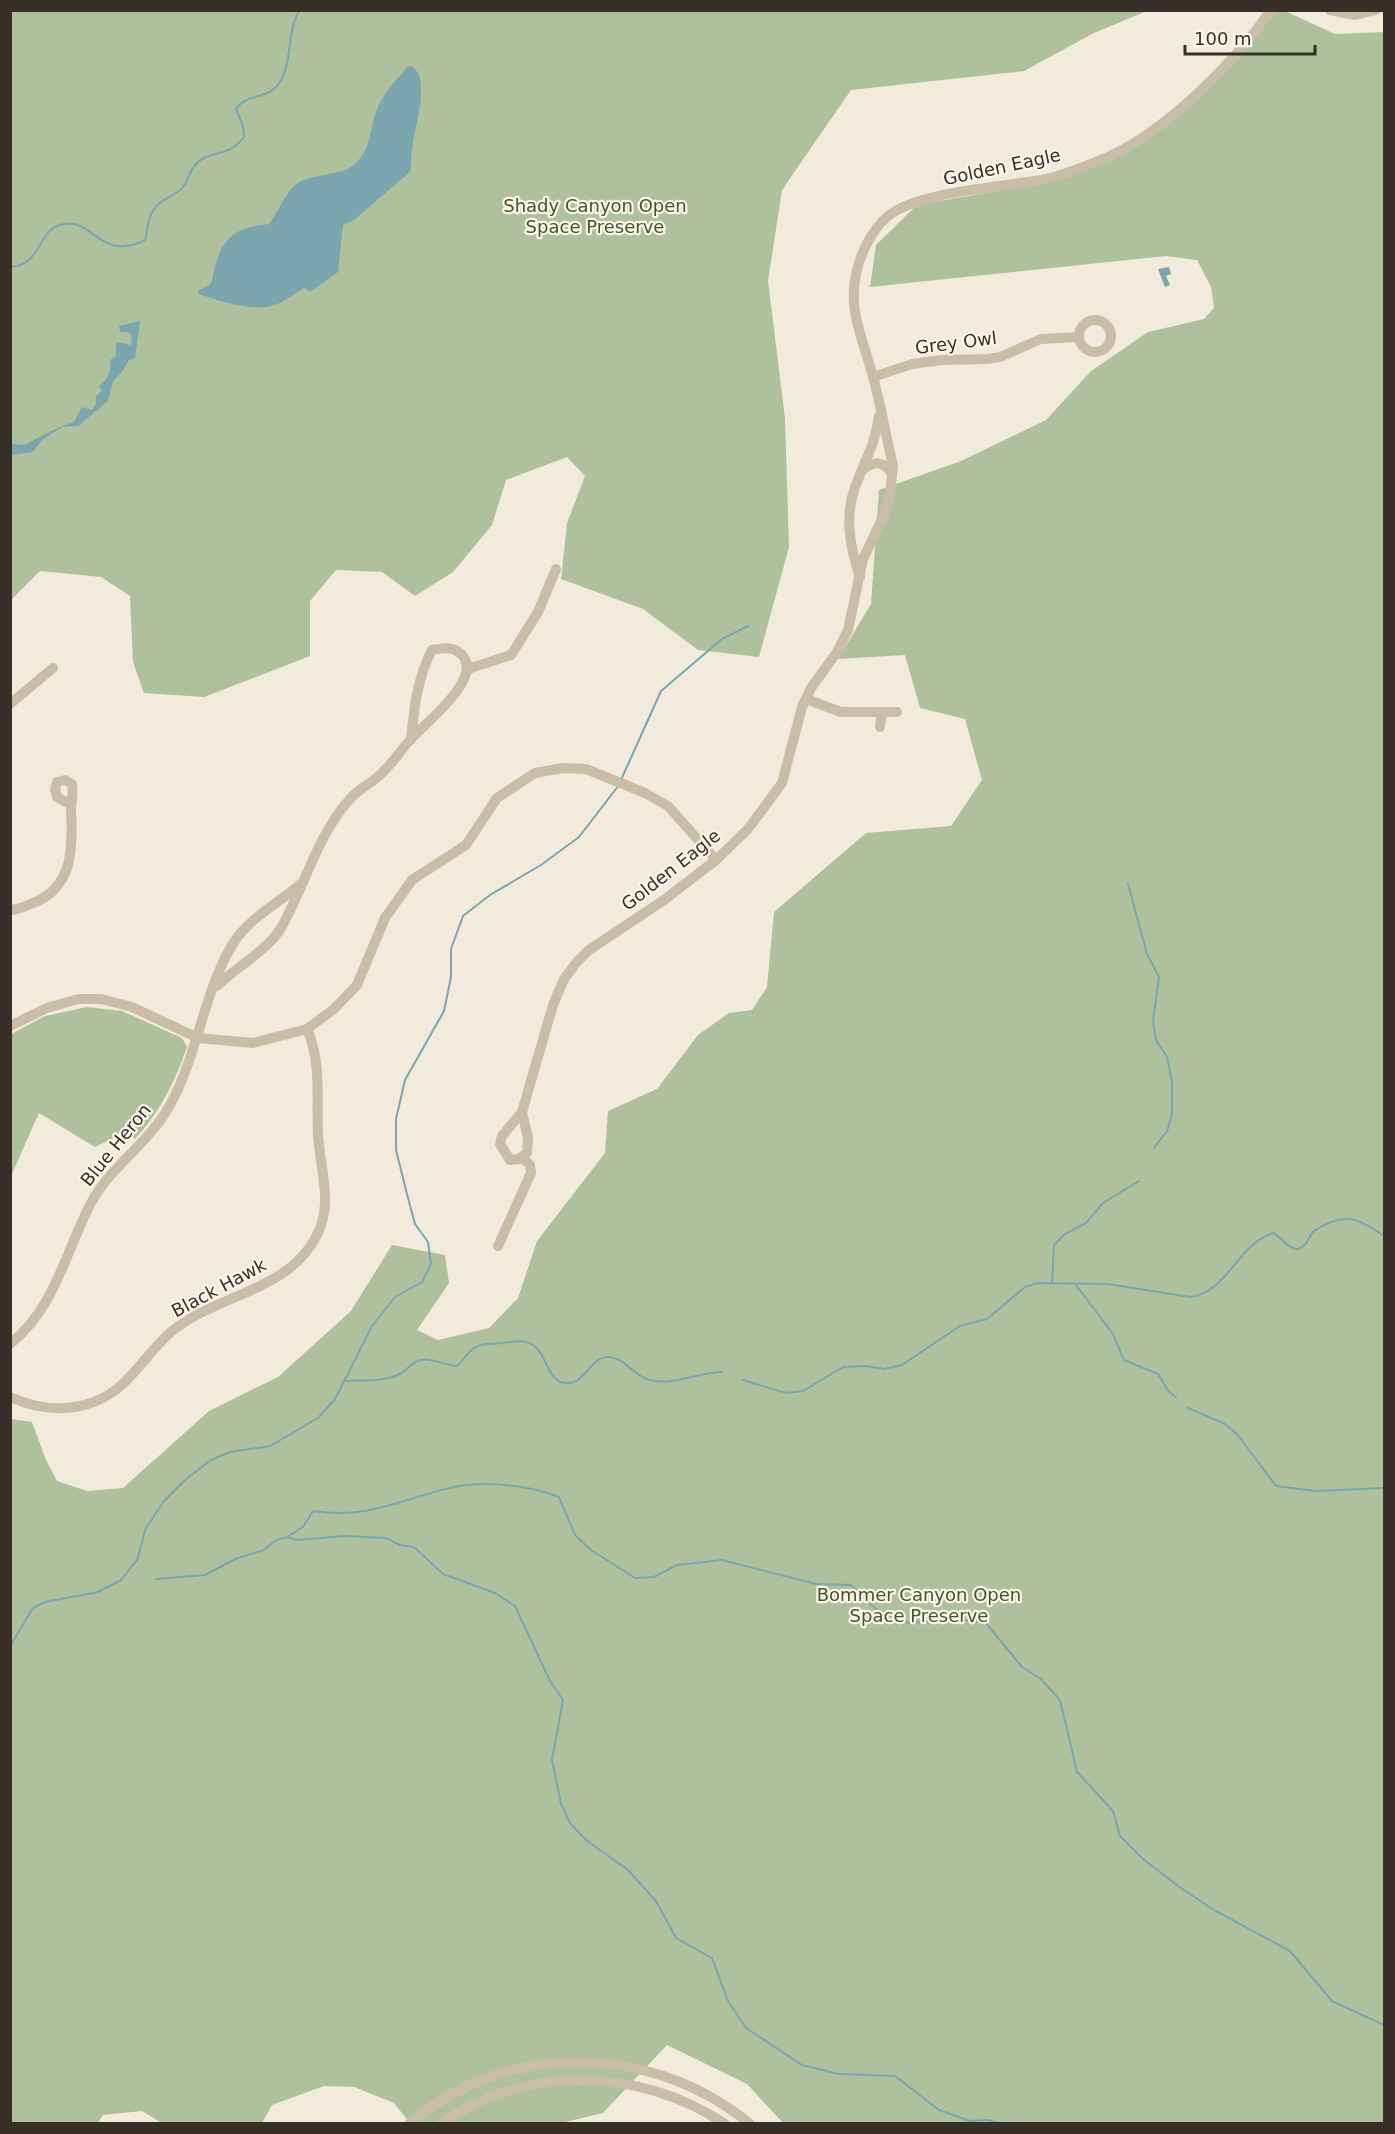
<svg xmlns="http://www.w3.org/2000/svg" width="1395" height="2134" font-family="'DejaVu Sans',sans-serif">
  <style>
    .green { fill: #afc19c }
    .water { fill: #7ba5af }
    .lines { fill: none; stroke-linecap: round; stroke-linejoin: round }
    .stream { stroke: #7ba5af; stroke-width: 2 }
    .minor { stroke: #cabda8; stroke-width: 10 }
    .labels { text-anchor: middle; stroke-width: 4.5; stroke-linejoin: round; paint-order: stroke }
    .street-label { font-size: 18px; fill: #372f28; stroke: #faf5e8 }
    .park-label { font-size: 18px; fill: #40562c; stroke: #faf5e8 }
  </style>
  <rect width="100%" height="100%" fill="#f2ebdc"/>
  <!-- green -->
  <g class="green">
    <path d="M11,11h1136l-53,22 -70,38 -173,19 -69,100 -14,91 17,137 4,129 -30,110 -61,-7 -55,-41 -82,-30 6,-56 18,-47 -18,-19 -61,23 -14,45 -39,47 -38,24 -33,-24 -46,-2 -26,31v55l-106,41 -60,-4 -11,-31 -3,-66 -29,-19 -61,-6 -29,29z"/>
    <path d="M1276,11h9l50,23 49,-2v2091h-601l-36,-39 -80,-39 -64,68 -42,10h-151l-16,-20 -40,-16 -30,-1 -52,19 -10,18h-100l-20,-12 -39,4 -5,8 -87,1v-705l21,3 14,38 11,21 30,10 36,-3 86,-77 69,-34 73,-66 41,-66 53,10 4,28 -32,47 21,10 51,-12 29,-30 19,-57 68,-88 3,-42 49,-22 41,-54 31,-22 23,-3 15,-23 7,-75 92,-79 85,-7 31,-46 -17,-61 -45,-11 -15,-53 -67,4 33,-55 8,-114 82,-29 85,-41 45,-49 57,-39 56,-13 10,-11 -3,-21 -14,-27 -31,-4 -296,31 6,-42 41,-40 90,-16 92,-24 77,-52z"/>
    <path d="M87,1007l35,4 60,27 5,9c-12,35 -27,65 -52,92l-9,-7 -31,15 -56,-34 -28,63v-142l34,-18z"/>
  </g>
  <!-- water -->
  <g class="water">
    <path d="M408,66c25,3 7,61 5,77 -2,9 -2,19 -2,28l-57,49 -11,5 -5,47 -28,20 -6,-4c-7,4 -16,11 -24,15 -27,11 -55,-1 -82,-9l1,-4 11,-5c4,-8 3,-14 6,-22 9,-30 25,-36 53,-39 8,-10 16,-30 25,-38 17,-15 47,-7 63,-24 16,-17 12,-36 21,-55 7,-16 20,-29 30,-41z"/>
    <path d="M1169,267l2,7 -5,2 4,9 -5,2 -7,-18z"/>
    <path d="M140,321l-5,37 -6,2 -7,12 -9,9 -5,20 -30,25 -16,1 -20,13 -9,12 -22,3v-11l15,1c8,-6 38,-21 48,-23l8,-15 10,3 4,-6v-8l6,-5 -3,-5c11,-10 11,-11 11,-26l6,-4v-14l15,3 1,-8 -4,-5h-8l-1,-6z"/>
  </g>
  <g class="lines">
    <!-- stream -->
    <g class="stream">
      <path d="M10,267c34,-2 26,-39 54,-43 30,-5 36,38 81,16 3,-10 2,-22 9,-31 7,-11 21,-12 29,-22 7,-10 8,-23 21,-29 17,-8 26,-3 40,-21l-1,-11 -7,-17c10,-15 29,-10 40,-22 18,-18 9,-55 24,-77"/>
      <path d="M621,780l40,-89 61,-52 26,-13"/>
      <path d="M1128,884l19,70 12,23 -6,44 3,19 11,17 5,25v32l-5,17 -13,17"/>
      <path d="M1052,1283l2,-38 11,-11 21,-11 17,-20 36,-22"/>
      <path d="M1076,1285l37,49 11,26 34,14 11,18 7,5"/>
      <path d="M743,1380l43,13 17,-2 40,-24 23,-1 18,3 18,-4 58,-39 27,-7 38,-32 13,-4 70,1 82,13c39,-5 47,-54 84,-64 6,4 16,17 23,16 9,-1 11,-11 16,-17 3,-3 8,-5 12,-7 25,-13 38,-3 59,11"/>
      <path d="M344,1381c17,-1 41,1 56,-7 7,-4 12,-12 20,-14 13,-3 24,6 37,6 7,-5 10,-15 19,-19 7,-4 19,-3 27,-4 6,-1 17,-3 23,-1 22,5 18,38 39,41 20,2 23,-23 41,-26 17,-2 28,20 44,23 23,6 49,-8 72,-8"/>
      <path d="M1188,1408l37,16 12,10 39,52 39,5 69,-3"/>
      <path d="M287,1537l16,-10 10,-16c54,8 85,-10 136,-23 33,-8 79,-3 110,9l16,38 16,15 44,28 19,-1 23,-12 45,-5 94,24 35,1 26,25 32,13 56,-3 21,3 36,44 19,12 19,21 17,72 36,39 7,25 23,23 35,27 36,24 76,41 42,50 52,24"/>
      <path d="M156,1579l49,-4 30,-16 29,-9 12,-10 11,-3 10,3 48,-4 41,2 14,7 14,2 29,27 52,19 20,13 35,75 13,19 -11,60 9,44 9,19 16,17 42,30 28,31 20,37 36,20 16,43 18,27 56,37 37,9 56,2 44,34 31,11 18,-1 13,4"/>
      <path d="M10,1646l23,-38 12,-6 53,-10 23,-12 16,-20 9,-32 18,-27 21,-21 26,-20 19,-8 40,-6 48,-28 17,-19 37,-73 23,-29 27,-15 9,-18 -3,-22 -13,-18 -7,-26 -12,-48v-31l9,-39 39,-69 7,-34v-28l12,-33 27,-21 51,-30 38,-28 40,-52"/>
    </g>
    <!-- minor -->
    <g class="minor">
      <path d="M1330,10l25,5 21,-5"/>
      <circle cx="1095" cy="336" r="16"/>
      <path d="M873,377l39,-13 30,-4 45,-1 13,-2 41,-18 37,-2"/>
      <path d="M862,470c13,-9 21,-10 30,4"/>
      <path d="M860,577c-11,-32 -16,-64 -3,-95 9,-23 19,-41 22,-66"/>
      <path d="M468,669l43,-14 27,-43 18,-43"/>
      <path d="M806,699l35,13h56"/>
      <path d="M10,704l43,-36"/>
      <path d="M880,727l2,-15"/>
      <path d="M10,910c8,0 16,-4 23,-7 40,-15 40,-55 38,-92 0,-10 3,-17 1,-27l-7,-4 -8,2 -2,8 2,7 14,8"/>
      <path d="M217,986c20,-20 49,-34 64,-58 23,-40 37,-94 68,-128 9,-11 22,-16 32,-26 11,-10 19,-23 29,-34 14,-16 76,-63 51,-86 -9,-8 -18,-6 -29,-4 -15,28 -18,59 -21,90"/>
      <path d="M10,1026l37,-18 31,-9h23l31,8 66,31 55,5 54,-14 27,-20 23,-24 28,-67 27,-38 54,-35 31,-47 38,-25 28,-5 23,1 59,24 23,13 48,54"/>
      <path d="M522,1112l6,26 -1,15 -8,6 -9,1 -10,-16 2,-8 20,-24 31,-107 11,-26 12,-16 13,-13 75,-50 52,-40 32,-31 34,-46 20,-76 9,-19 26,-36 11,-22 15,-71 21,-44 6,-21 3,-28c-7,-30 -12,-60 -20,-89 -8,-32 -24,-64 -18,-97 3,-22 16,-50 33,-64 31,-25 117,-29 158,-37 21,-5 45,-15 64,-23 58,-27 125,-94 161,-146"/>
      <path d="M498,1246l33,-73 -1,-8 -8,-8"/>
      <path d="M10,1344c46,-37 55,-92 81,-141 18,-34 52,-56 73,-88 34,-53 37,-120 70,-173 17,-26 47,-40 69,-60"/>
      <path d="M10,1397c27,12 56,15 84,5 35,-13 51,-48 77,-70 45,-38 118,-40 146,-97 17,-32 2,-69 1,-103 -2,-36 4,-69 -11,-103"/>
      <path d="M409,2124c98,-84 243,-81 341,0"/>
      <path d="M440,2124c85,-60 200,-57 285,0"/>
    </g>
  </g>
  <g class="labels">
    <!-- street labels -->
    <g class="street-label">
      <text transform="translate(1002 167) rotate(-12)" y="6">Golden Eagle</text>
      <text transform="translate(956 343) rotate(-7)" y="6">Grey Owl</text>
      <text transform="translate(671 870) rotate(-38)" y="6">Golden Eagle</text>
      <text transform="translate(116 1145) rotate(-51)" y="6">Blue Heron</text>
      <text transform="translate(219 1288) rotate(-28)" y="6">Black Hawk</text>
    </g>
    <!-- park labels -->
    <g class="park-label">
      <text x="595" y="212">Shady Canyon Open<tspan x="595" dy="21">Space Preserve</tspan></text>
      <text x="919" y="1601">Bommer Canyon Open<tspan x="919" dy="21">Space Preserve</tspan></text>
    </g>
  </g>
  <!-- border -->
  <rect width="1395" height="2134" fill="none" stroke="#372f28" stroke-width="24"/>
  <!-- scale -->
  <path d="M1185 45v9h130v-9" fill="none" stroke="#372f28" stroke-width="3"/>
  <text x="1194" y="45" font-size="18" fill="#372f28" stroke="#faf5e8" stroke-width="4.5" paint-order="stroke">100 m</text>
</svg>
